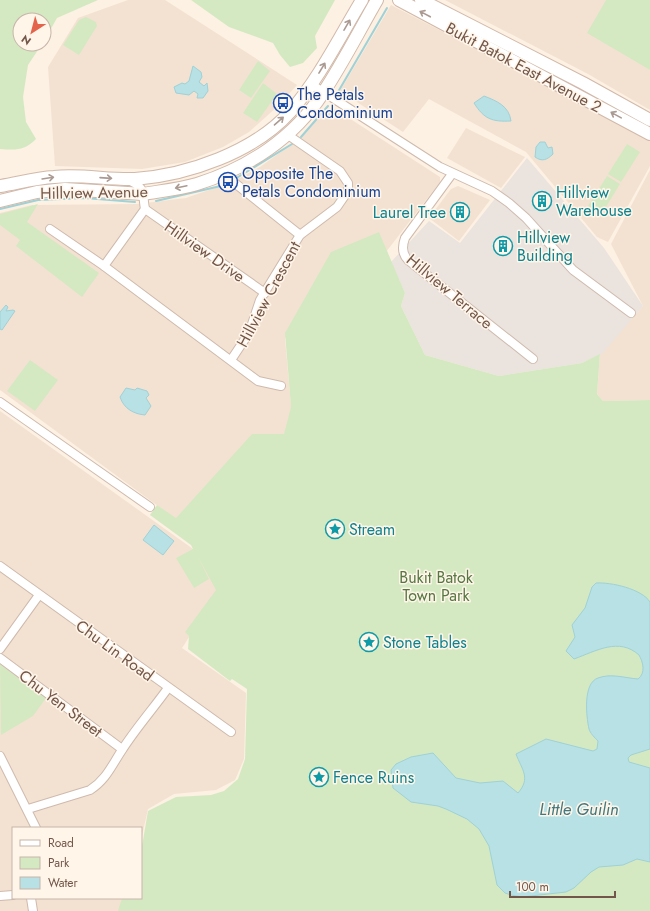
<svg xmlns="http://www.w3.org/2000/svg" width="650" height="911" font-family="Jost,sans-serif">
  <style>
    .residential { fill: #f3e2d2 }
    .industrial { fill: #ebe3de }
    .green { fill: #d4e9c2 }
    .water { fill: #b8e1e5; stroke: #9fd1d6 }
    .lines { fill: none; stroke-linecap: round; stroke-linejoin: round }
    .stream { stroke: #9fd1d6; stroke-width: 2 }
    .street-casing { stroke: #cfbaad; stroke-width: 10 }
    .secondary-casing { stroke: #d2b9aa; stroke-width: 14 }
    .street { stroke: #fff; stroke-width: 8 }
    .secondary { stroke: #fff; stroke-width: 12 }
    .oneway { stroke: #ab9a92 }
    .labels { text-anchor: middle; stroke-width: 3; stroke-linejoin: round; paint-order: stroke }
    .street-label { font-size: 16px; fill: #73564a; stroke: #fff5e9 }
    .transit-label { font-size: 16px; fill: #164399; stroke: #fff5e9; text-anchor: start }
    .culture-label { font-size: 16px; fill: #0d838f; stroke: #fff5e9; text-anchor: start }
    .park-label { font-size: 16px; fill: #557842; stroke: #fff5e9 }
    .water-label { font-size: 17px; font-style: italic; fill: #41787f; stroke: #fff5e9 }
  </style>
  <rect width="100%" height="100%" fill="#fcf1e3"/>
  <!-- residential -->
  <g class="residential">
    <path d="M128,0h37l132,85 -20,22 -28,25 -26,15 -38,15 -43,7 -87,-3 -7,-99 30,-49z"/>
    <path d="M445,0h205v110l-62,-36z"/>
    <path d="M391,5l259,134v27l-42,76 -11,-5 -71,-85 -97,-53 -26,33 -63,-41z"/>
    <path d="M335,109l105,68v5l-54,70 -52,4 -49,83 8,88 -116,93 -177,-130v-177l32,-8 105,-1 49,-6 46,-16 28,-15 40,-29 25,-28z"/>
    <path d="M466,128l59,29 -24,31 -54,-30z"/>
    <path d="M650,170v230l-47,1 -6,-7 3,-40 43,-48 -32,-62z"/>
    <path d="M458,186l32,14 -31,41 -30,-23 22,-29z"/>
    <path d="M0,411l193,138 26,42 -37,57 64,45 -2,66 -9,21 -19,10 -42,4 -26,15 -7,31v-12h-128v70h111l-5,13h-119z"/>
  </g>
  <!-- industrial -->
  <path class="industrial" d="M527,158l77,90 39,58 -41,48 -20,9 -83,13 -74,-21 -24,-49 4,-13 -14,-31 38,-41 31,22z"/>
  <!-- green -->
  <g class="green">
    <path d="M0,0h98l-41,18 -13,23v-21h-24v24h22l-14,21 -5,32 3,25 10,17c-12,12 -20,11 -36,10z"/>
    <path d="M191,0h144l-20,36 2,12 -14,15 -13,4 -10,-12 -7,-12 -44,-16z"/>
    <path d="M606,0h44v70l-63,-37z"/>
    <path d="M86,17l10,5 1,4 -18,29 -16,-10 16,-25z"/>
    <path d="M258,61l12,10 -19,27 -12,-8z"/>
    <path d="M263,83l14,11 -20,28 -14,-9z"/>
    <path d="M627,144l13,8 -19,30 -13,-8z"/>
    <path d="M607,176l13,8 -19,31 -13,-9z"/>
    <path d="M38,204l-11,18 72,51 -17,24 -66,-51 4,-6 -20,-15v-11z"/>
    <path d="M379,232l26,61 -4,13 24,49 74,21 83,-13 18,-9 -3,40 6,7 47,-1v511h-532l4,-13h19v-46l7,-41 28,-14 35,-2 13,-4 14,-12 7,-20 2,-70 -15,-10 -2,2 -42,-32 1,-13 -4,-4 31,-42 -18,-33 11,22 -15,9 -18,-30 17,-9 -2,-4 -41,-30 7,-10 19,13 76,-84h32l7,-27 -6,-74 46,-81z"/>
    <path d="M30,360l28,20 -23,31 -28,-20z"/>
    <path d="M0,664l46,34 -13,18 -32,19z"/>
  </g>
  <!-- water -->
  <g class="water">
    <path d="M193,66l8,6 1,5 -3,5 5,4 3,-3 1,8 -5,7h-6l1,-4 -4,-3 -5,4 -13,-2 -2,-6 8,-4 3,1 4,-3z"/>
    <path d="M484,96c13,5 25,10 27,25 -19,1 -27,-2 -37,-18z"/>
    <path d="M540,142h5l3,6 4,-1 1,7c-6,6 -11,8 -18,3l1,-10z"/>
    <path d="M6,305l2,2 -2,4 7,-1 2,1 -13,19 -2,-1v-17z"/>
    <path d="M126,388l9,2 2,-2 10,3 2,4 -3,3 5,8 -6,9c-11,-1 -21,-6 -25,-18z"/>
    <path d="M154,525l20,16 -11,14 -20,-15z"/>
    <path d="M596,583c15,-1 46,6 54,19v147l-19,6 -3,3 1,4 21,6v94l-13,-3 -14,6 -24,2 -8,5 -17,16 -8,4 -44,5 -11,-2 -6,-2 -8,-8 -8,-39 -10,-17 -12,-10 -21,-10 -8,-3 -27,-4 -18,-14 -2,-18 5,-6 15,-7 22,-4 23,25 24,5 23,-2 15,12c13,-15 4,-23 -2,-39l30,-15 47,12 4,-2 1,-8c-3,-3 -8,-8 -9,-12 -3,-14 -6,-46 9,-51 13,-5 27,0 40,1 8,-6 5,-17 1,-24 -20,-18 -43,-4 -65,4l-8,-8 9,-14 -3,-12 13,-17 7,-21z"/>
  </g>
  <g class="lines">
    <!-- stream -->
    <g class="stream">
      <path d="M338,92l49,-84"/>
      <path d="M301,137l27,-31"/>
      <path d="M156,201l69,-16 67,-41"/>
      <path d="M0,209l38,-9 47,-2 50,4"/>
    </g>
    <defs>
      <g id="street">
        <path d="M311,84l129,83 52,24 17,12 17,15 47,52 58,43"/>
        <path d="M452,174l-47,64c-3,8 -3,16 3,22l125,99"/>
        <path d="M236,184l64,51"/>
        <path d="M145,209l120,84"/>
        <path d="M50,229l54,37 154,115 23,5"/>
        <path d="M104,266l41,-57c-3,-16 1,-22 -17,-29"/>
        <path d="M231,360l18,-27 11,-33 40,-65 37,-28 11,-16v-8l-8,-12 -52,-36"/>
        <path d="M0,402l150,105"/>
        <path d="M0,566l231,166"/>
        <path d="M0,649l39,-54"/>
        <path d="M0,658l122,91"/>
        <path d="M0,756l36,72"/>
        <path d="M28,809l62,-19c16,-10 22,-25 32,-40 14,-22 31,-41 46,-62"/>
        <path d="M0,896l13,-1"/>
        <path d="M31,898l2,13"/>
      </g>
      <g id="secondary">
        <path d="M399,0l251,134"/>
        <path d="M421,0l162,83 67,37"/>
        <path d="M0,186c18,-3 36,-8 54,-9 27,-3 54,3 81,2 53,-4 119,-27 155,-67 29,-33 49,-74 72,-112"/>
        <path d="M0,201l37,-9 28,-3 78,5c18,-3 37,-5 54,-10 51,-16 97,-46 126,-91 20,-30 36,-62 54,-93"/>
      </g>
    </defs>
    <!-- street casing -->
    <use href="#street" class="street-casing"/>
    <!-- secondary casing -->
    <use href="#secondary" class="secondary-casing"/>
    <!-- street -->
    <use href="#street" class="street"/>
    <!-- secondary -->
    <use href="#secondary" class="secondary"/>
  </g>
  <!-- one-way arrows -->
  <defs><path id="oneway-shaft" d="M-6 0H5M1.5-3L5.5 0L1.5 3" fill="none" stroke-width="1.6" stroke-linecap="round" stroke-linejoin="round"/></defs>
  <g class="oneway">
    <use href="#oneway-shaft" transform="translate(425 14) rotate(-152)"/>
    <use href="#oneway-shaft" transform="translate(347 25) rotate(-60)"/>
    <use href="#oneway-shaft" transform="translate(322 68) rotate(-59)"/>
    <use href="#oneway-shaft" transform="translate(616 115) rotate(-151)"/>
    <use href="#oneway-shaft" transform="translate(279 121) rotate(-41)"/>
    <use href="#oneway-shaft" transform="translate(48 178) rotate(-9)"/>
    <use href="#oneway-shaft" transform="translate(106 178) rotate(4)"/>
    <use href="#oneway-shaft" transform="translate(181 187) rotate(168)"/>
  </g>
  <!-- icons -->
  <defs>
    <symbol id="bus-ring" viewBox="-11 -11 22 22"><circle r="9.5" fill="#fff5e9" stroke="#1a4fb4" stroke-width="1.5"/><path d="M-5-6H5V4H4V6H2V4H-2V6H-4V4H-5ZM-3.5-4V0h7V-4ZM-3.5 1.2v1.5H-2V1.2ZM2 1.2v1.5H3.5V1.2Z" fill="#1a4fb4"/></symbol>
    <symbol id="building-ring" viewBox="-11 -11 22 22"><circle r="9.5" fill="#fff5e9" stroke="#0f9aa8" stroke-width="1.5"/><path d="M-4-6H4V6H1V3H-1V6H-4ZM-2.5-4.3h1.7v1.8h-1.7ZM.8-4.3h1.7v1.8H.8ZM-2.5-1h1.7V.8h-1.7ZM.8-1h1.7V.8H.8Z" fill="#0f9aa8"/></symbol>
    <symbol id="sight-ring" viewBox="-11 -11 22 22"><circle r="9.5" fill="#fff5e9" stroke="#0f9aa8" stroke-width="1.5"/><path d="M0-6L1.8-2.2L6-1.7L2.9 1.2L3.7 5.4L0 3.3L-3.7 5.4L-2.9 1.2L-6-1.7L-1.8-2.2Z" fill="#0f9aa8"/></symbol>
  </defs>
  <g fill-rule="evenodd">
    <use href="#bus-ring" x="272" y="92" width="22" height="22"/>
    <use href="#bus-ring" x="217" y="171" width="22" height="22"/>
    <use href="#building-ring" x="531" y="190" width="22" height="22"/>
    <use href="#building-ring" x="449" y="201" width="22" height="22"/>
    <use href="#building-ring" x="492" y="235" width="22" height="22"/>
    <use href="#sight-ring" x="324" y="518" width="22" height="22"/>
    <use href="#sight-ring" x="358" y="631" width="22" height="22"/>
    <use href="#sight-ring" x="308" y="766" width="22" height="22"/>
  </g>
  <g class="labels">
    <!-- street labels -->
    <g class="street-label">
      <text transform="translate(524 67) rotate(28)" y="6">Bukit Batok East Avenue 2</text>
      <text transform="translate(94 192) rotate(-1)" y="6">Hillview Avenue</text>
      <text transform="translate(205 251) rotate(35)" y="6">Hillview Drive</text>
      <text transform="translate(450 291) rotate(40)" y="6">Hillview Terrace</text>
      <text transform="translate(268 294) rotate(-62)" y="6">Hillview Crescent</text>
      <text transform="translate(115 650) rotate(36)" y="6">Chu Lin Road</text>
      <text transform="translate(61 703) rotate(37)" y="6">Chu Yen Street</text>
    </g>
    <!-- transit labels -->
    <g class="transit-label">
      <text x="297" y="100">The Petals<tspan x="297" dy="18">Condominium</tspan></text>
      <text x="242" y="179">Opposite The<tspan x="242" dy="18">Petals Condominium</tspan></text>
    </g>
    <!-- culture labels -->
    <g class="culture-label">
      <text x="556" y="198">Hillview<tspan x="556" dy="18">Warehouse</tspan></text>
      <text x="446" y="218" text-anchor="end">Laurel Tree</text>
      <text x="517" y="243">Hillview<tspan x="517" dy="18">Building</tspan></text>
      <text x="349" y="535">Stream</text>
      <text x="383" y="648">Stone Tables</text>
      <text x="333" y="783">Fence Ruins</text>
    </g>
    <!-- park labels -->
    <g class="park-label">
      <text x="436" y="583">Bukit Batok<tspan x="436" dy="18">Town Park</tspan></text>
    </g>
    <!-- water labels -->
    <g class="water-label">
      <text x="579" y="815">Little Guilin</text>
    </g>
  </g>
  <!-- legend -->
  <rect x="12" y="827" width="130" height="72" fill="#fff5e9" stroke="#c7b5a9"/>
  <rect x="20" y="840" width="20" height="6" fill="#ffffff" stroke="#c7b5a9"/>
  <text x="48" y="847" font-size="12" fill="#73564a">Road</text>
  <rect x="20" y="857" width="20" height="12" fill="#d4e9c2" stroke="#c7b5a9"/>
  <text x="48" y="867" font-size="12" fill="#73564a">Park</text>
  <rect x="20" y="877" width="20" height="12" fill="#b8e1e5" stroke="#c7b5a9"/>
  <text x="48" y="887" font-size="12" fill="#73564a">Water</text>
  <!-- north arrow -->
  <g transform="translate(32 32) rotate(216)"><circle r="19" fill="#fff5e9" stroke="#c7b5a9"/>
  <path d="M0-3L7 15L0 10L-7 15Z" fill="#e3644a"/>
  <text y="-6" font-size="11" font-weight="bold" text-anchor="middle" fill="#73564a">N</text>
  </g>
  <!-- scale -->
  <path d="M510 891v6h105v-6" fill="none" stroke="#73564a" stroke-width="2"/>
  <text x="516" y="891" font-size="12" fill="#73564a" stroke="#fff5e9" stroke-width="3" paint-order="stroke">100 m</text>
</svg>
